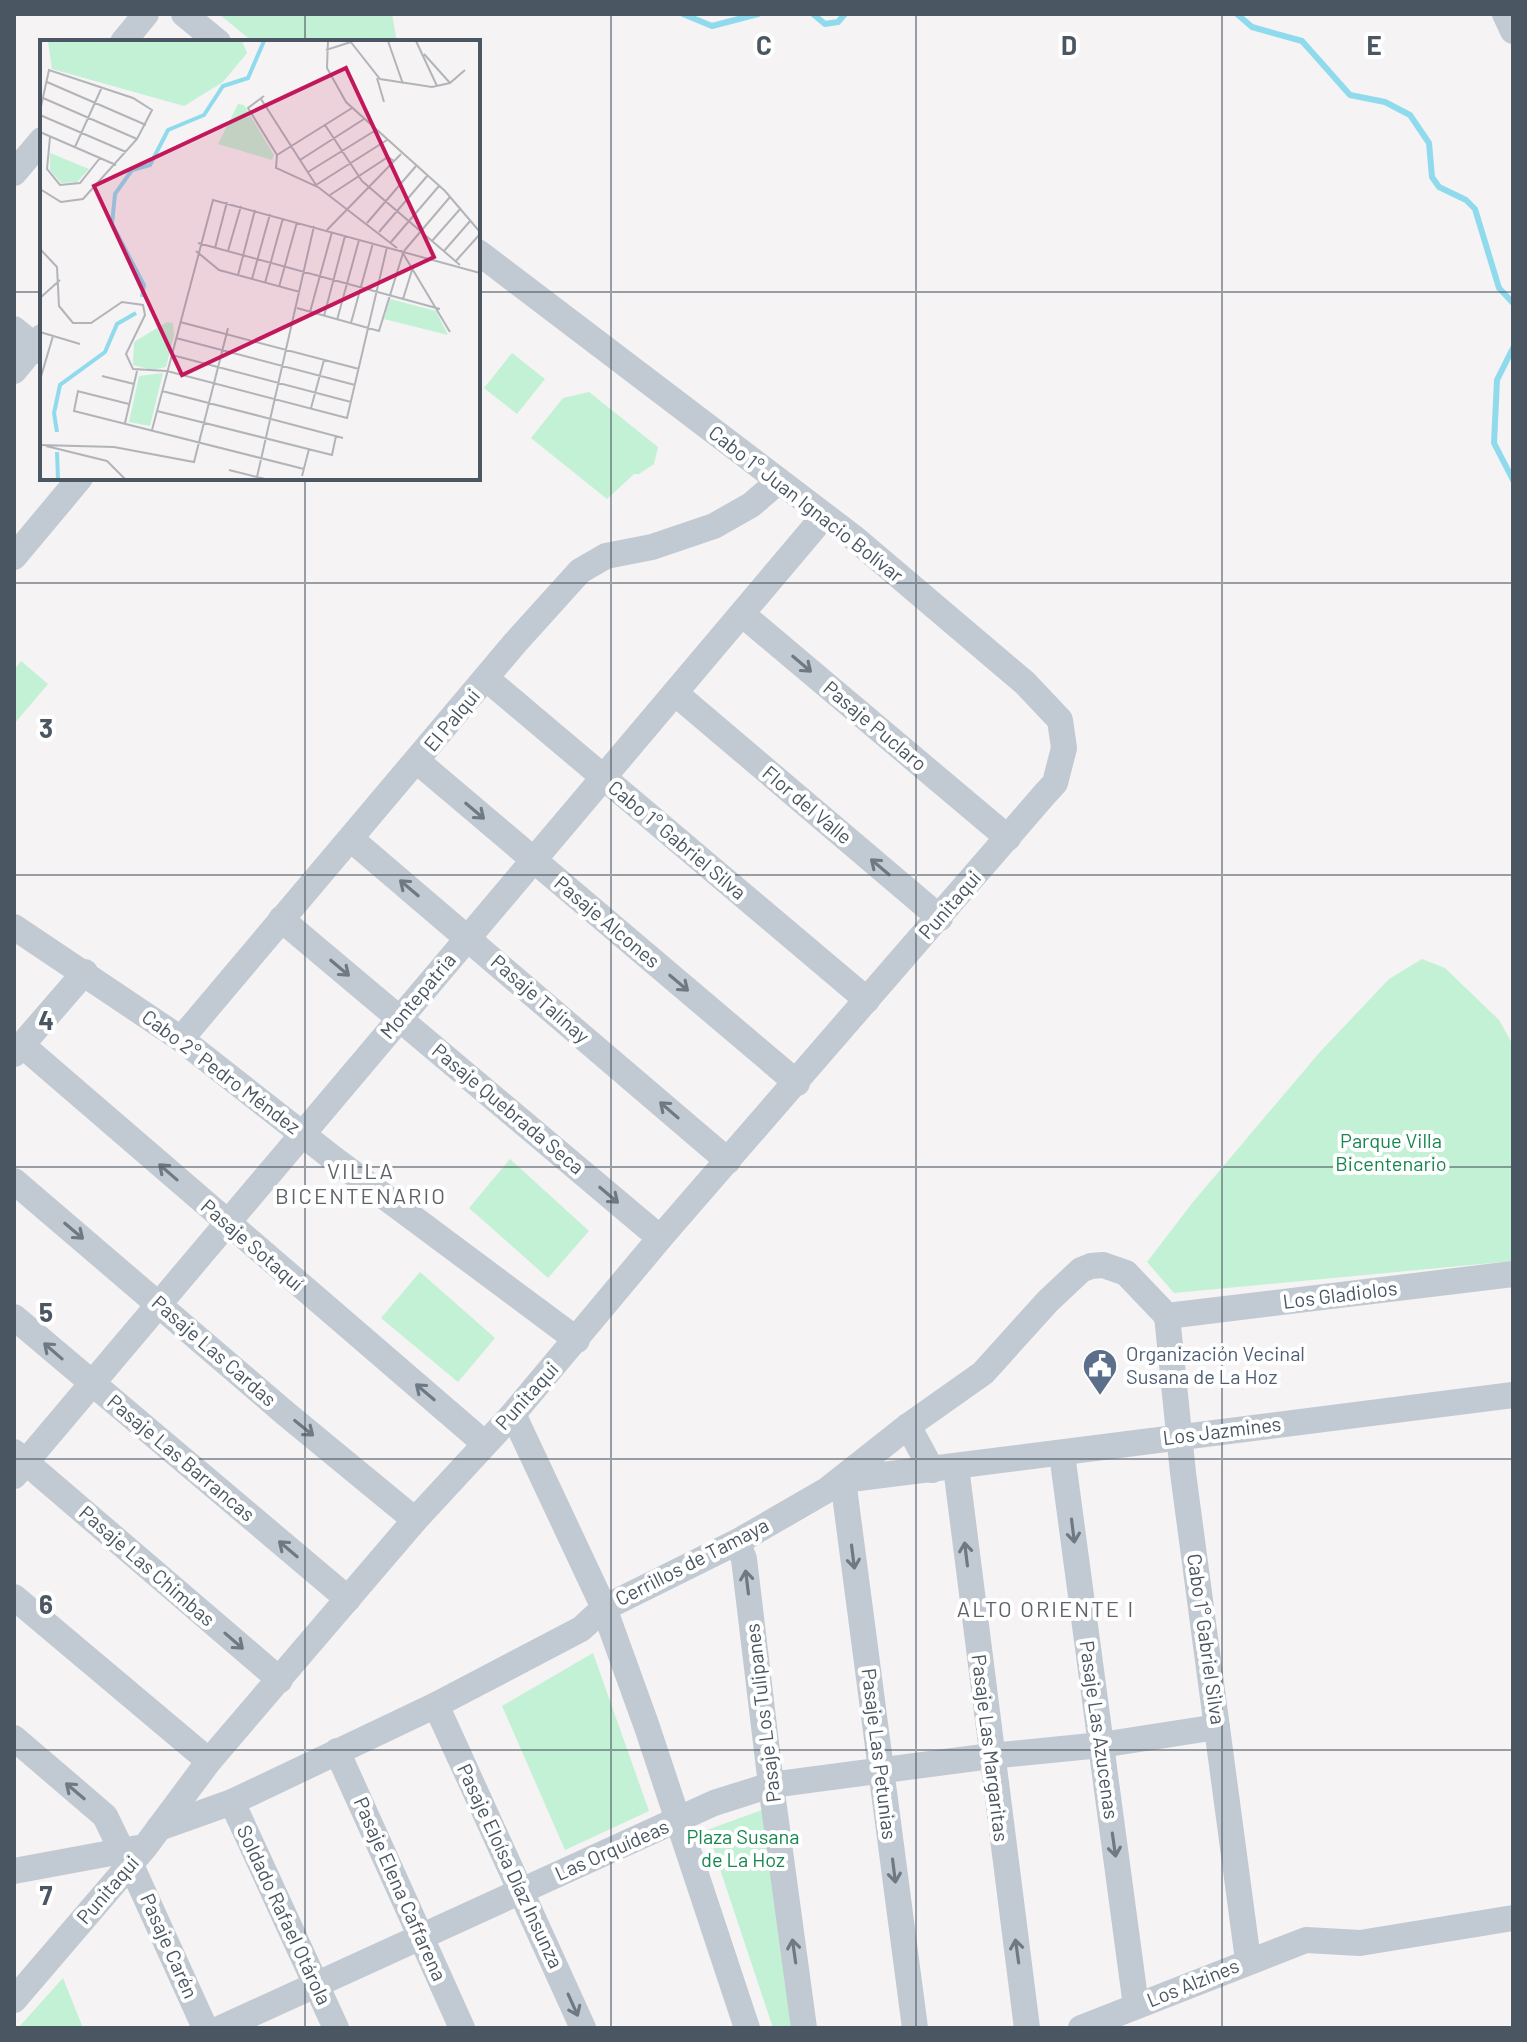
<svg xmlns="http://www.w3.org/2000/svg" width="1527" height="2042" font-family="Barlow,sans-serif">
  <style>
    .green { fill: #c3f1d5 }
    .lines { fill: none; stroke-linecap: round; stroke-linejoin: round }
    .stream { stroke: #90daee; stroke-width: 6 }
    .minor { stroke: #c1cad2; stroke-width: 26 }
    .oneway { stroke: #6e7983 }
    .grid { fill: none; stroke: #4a5661; stroke-width: 2; stroke-opacity: 0.55 }
    .labels { text-anchor: middle; stroke-width: 8; stroke-linejoin: round; paint-order: stroke }
    .street-label { font-size: 20px; fill: #4a5661; stroke: #fff }
    .park-label { font-size: 20px; fill: #17864f; stroke: #fff }
    .service-label { font-size: 20px; fill: #4e5e75; stroke: #fff; text-anchor: start }
    .neighbourhood-label { font-size: 22px; letter-spacing: 2px; fill: #5f6368; stroke: #fff }
    .inset-river { fill: none; stroke: #90daee; stroke-width: 4 }
    .inset-road { fill: none; stroke: #b1b4b9; stroke-width: 2 }
    .view { fill: #c2185b; fill-opacity: 0.15; stroke: #c2185b; stroke-width: 4 }
    .inset-edge { fill: none; stroke: #4a5661; stroke-width: 4 }
    .grid-label { font-size: 26px; text-anchor: middle; font-weight: bold; fill: #4a5661; stroke: #fff; stroke-width: 8; stroke-linejoin: round; paint-order: stroke }
  </style>
  <rect width="100%" height="100%" fill="#f5f3f3"/>
  <!-- green -->
  <g class="green">
    <path d="M219,14h173l5,28h-144z"/>
    <path d="M512,353l33,26 -28,35 -33,-26z"/>
    <path d="M589,392l69,55 -4,17 -15,10h-5l-27,25 -76,-61 32,-40z"/>
    <path d="M21,661l27,23 -34,40v-54z"/>
    <path d="M1422,959l23,9 54,52 14,25v216l-339,32 -27,-31 46,-60 126,-149 70,-74z"/>
    <path d="M510,1159l79,72 -41,47 -79,-70z"/>
    <path d="M420,1272l75,66 -37,44 -77,-64z"/>
    <path d="M593,1653l56,158 -84,39 -63,-144z"/>
    <path d="M765,1809l30,219h-22l-66,-198z"/>
    <path d="M63,1978l20,50h-65z"/>
  </g>
  <g class="lines">
    <!-- stream -->
    <g class="stream">
      <path d="M683,14l29,12 46,-12"/>
      <path d="M813,14l12,10 13,-2 7,-8"/>
      <path d="M1237,14l15,13 50,14 48,54 35,7 25,13 19,28 3,34 7,10 27,13 9,9 24,79 14,15"/>
      <path d="M1513,348l-16,32 -3,63 19,37"/>
    </g>
    <!-- minor -->
    <g class="minor">
      <path d="M184,14l34,28"/>
      <path d="M1505,14l8,17"/>
      <path d="M123,42l23,-28"/>
      <path d="M14,173l28,-33"/>
      <path d="M14,329l28,23"/>
      <path d="M14,371l28,-34"/>
      <path d="M14,557l66,-79"/>
      <path d="M742,614l266,224"/>
      <path d="M487,679l380,321"/>
      <path d="M675,693l265,225"/>
      <path d="M417,761l380,322"/>
      <path d="M351,839l377,322"/>
      <path d="M281,919l379,319"/>
      <path d="M14,927l167,112 153,120 243,181"/>
      <path d="M181,1039l334,-396 65,-72 26,-15 46,-9 62,-21 37,-21 28,-24"/>
      <path d="M22,1045l462,398"/>
      <path d="M14,1054l71,-82"/>
      <path d="M14,1181l271,232 130,107"/>
      <path d="M1167,1316l16,157 65,487"/>
      <path d="M1167,1316l346,-42"/>
      <path d="M14,1317l334,282"/>
      <path d="M513,1414l91,194 43,119 100,301"/>
      <path d="M908,1426l24,44"/>
      <path d="M14,1452l266,228"/>
      <path d="M1062,1454l74,552"/>
      <path d="M956,1467l71,561"/>
      <path d="M14,1476l810,-960"/>
      <path d="M843,1480l670,-85"/>
      <path d="M843,1480l72,548"/>
      <path d="M737,1542l7,17 27,226 33,243"/>
      <path d="M14,1597l195,164"/>
      <path d="M436,1705l147,323"/>
      <path d="M14,1738l91,78 17,35"/>
      <path d="M337,1751l125,277"/>
      <path d="M232,1802l104,226"/>
      <path d="M159,1828l73,-26 204,-97 145,-76 23,-21 133,-66 90,-52 81,-64 75,-53 65,-72 33,-31 10,-4 12,-1 23,8 41,43"/>
      <path d="M131,1865l74,163"/>
      <path d="M14,1871l124,-23"/>
      <path d="M14,2000l131,-153 64,-86 206,-241 98,-106 147,-176 384,-443 11,-12 9,-35 -4,-28 -35,-37 -172,-146 -375,-285"/>
      <path d="M221,2028l493,-225 57,-18 220,-29 110,-11 116,-18"/>
      <path d="M1081,2028l225,-88 54,3 153,-25"/>
    </g>
  </g>
  <!-- one-way arrows -->
  <defs><path id="oneway-shaft" d="M-6 0H5M1.5-3L5.5 0L1.5 3" fill="none" stroke-width="1.6" stroke-linecap="round" stroke-linejoin="round" transform="scale(2)"/></defs>
  <g class="oneway">
    <use href="#oneway-shaft" transform="translate(802 664) rotate(40)"/>
    <use href="#oneway-shaft" transform="translate(475 811) rotate(40)"/>
    <use href="#oneway-shaft" transform="translate(880 867) rotate(-140)"/>
    <use href="#oneway-shaft" transform="translate(409 888) rotate(-140)"/>
    <use href="#oneway-shaft" transform="translate(340 968) rotate(40)"/>
    <use href="#oneway-shaft" transform="translate(679 983) rotate(40)"/>
    <use href="#oneway-shaft" transform="translate(669 1110) rotate(-139)"/>
    <use href="#oneway-shaft" transform="translate(168 1172) rotate(-139)"/>
    <use href="#oneway-shaft" transform="translate(609 1195) rotate(40)"/>
    <use href="#oneway-shaft" transform="translate(74 1231) rotate(40)"/>
    <use href="#oneway-shaft" transform="translate(53 1351) rotate(-139)"/>
    <use href="#oneway-shaft" transform="translate(425 1392) rotate(-140)"/>
    <use href="#oneway-shaft" transform="translate(304 1428) rotate(39)"/>
    <use href="#oneway-shaft" transform="translate(1073 1531) rotate(83)"/>
    <use href="#oneway-shaft" transform="translate(288 1549) rotate(-140)"/>
    <use href="#oneway-shaft" transform="translate(966 1554) rotate(-97)"/>
    <use href="#oneway-shaft" transform="translate(853 1557) rotate(83)"/>
    <use href="#oneway-shaft" transform="translate(747 1582) rotate(-97)"/>
    <use href="#oneway-shaft" transform="translate(234 1641) rotate(41)"/>
    <use href="#oneway-shaft" transform="translate(75 1791) rotate(-140)"/>
    <use href="#oneway-shaft" transform="translate(1114 1845) rotate(82)"/>
    <use href="#oneway-shaft" transform="translate(894 1871) rotate(83)"/>
    <use href="#oneway-shaft" transform="translate(794 1951) rotate(-98)"/>
    <use href="#oneway-shaft" transform="translate(1017 1951) rotate(-98)"/>
    <use href="#oneway-shaft" transform="translate(573 2005) rotate(66)"/>
  </g>
  <!-- grid -->
  <path class="grid" d="M305,14v28M611,14v2014M916,14v2014M1222,14v2014M14,292h28M478,292h1035M305,478v1550M14,583h1499M14,875h1499M14,1167h1499M14,1459h1499M14,1750h1499"/>
  <!-- icons -->
  <defs>
    <symbol id="civic-pin" viewBox="-11 -11 22 30"><path d="M0 17L-7.5 6A9.5 9.5 0 1 1 7.5 6Z" fill="#5c6f8a" stroke="#fff"/><path d="M-.6-6.5H3V-4.5H.6V-3L4-1V1h2V6H-6V1h2V-1L-.6-3ZM-1.2 2.5V6h2.4V2.5Z" fill="#fff"/></symbol>
  </defs>
  <g fill-rule="evenodd">
    <use href="#civic-pin" x="1080" y="1346" width="40" height="54"/>
  </g>
  <g class="labels">
    <!-- street labels -->
    <g class="street-label">
      <text transform="translate(806 504) rotate(38)" y="7">Cabo 1° Juan Ignacio Bolívar</text>
      <text transform="translate(452 720) rotate(-50)" y="7">El Palqui</text>
      <text transform="translate(875 726) rotate(40)" y="7">Pasaje Puclaro</text>
      <text transform="translate(807 805) rotate(40)" y="7">Flor del Valle</text>
      <text transform="translate(677 840) rotate(40)" y="7">Cabo 1° Gabriel Silva</text>
      <text transform="translate(950 905) rotate(-49)" y="7">Punitaqui</text>
      <text transform="translate(607 922) rotate(40)" y="7">Pasaje Alcones</text>
      <text transform="translate(418 996) rotate(-50)" y="7">Montepatria</text>
      <text transform="translate(540 999) rotate(41)" y="7">Pasaje Talinay</text>
      <text transform="translate(221 1072) rotate(37)" y="7">Cabo 2° Pedro Méndez</text>
      <text transform="translate(508 1109) rotate(40)" y="7">Pasaje Quebrada Seca</text>
      <text transform="translate(252 1245) rotate(41)" y="7">Pasaje Sotaquí</text>
      <text transform="translate(1340 1295) rotate(-7)" y="7">Los Gladiolos</text>
      <text transform="translate(214 1351) rotate(41)" y="7">Pasaje Las Cardas</text>
      <text transform="translate(527 1396) rotate(-48)" y="7">Punitaqui</text>
      <text transform="translate(1222 1431) rotate(-7)" y="7">Los Jazmines</text>
      <text transform="translate(181 1458) rotate(40)" y="7">Pasaje Las Barrancas</text>
      <text transform="translate(692 1562) rotate(-27)" y="7">Cerrillos de Tamaya</text>
      <text transform="translate(147 1566) rotate(41)" y="7">Pasaje Las Chimbas</text>
      <text transform="translate(1206 1639) rotate(82)" y="7">Cabo 1° Gabriel Silva</text>
      <text transform="translate(763 1713) rotate(-97)" y="7">Pasaje Los Tulipanes</text>
      <text transform="translate(1099 1730) rotate(82)" y="7">Pasaje Las Azucenas</text>
      <text transform="translate(990 1748) rotate(83)" y="7">Pasaje Las Margaritas</text>
      <text transform="translate(879 1754) rotate(83)" y="7">Pasaje Las Petunias</text>
      <text transform="translate(612 1850) rotate(-24)" y="7">Las Orquídeas</text>
      <text transform="translate(510 1866) rotate(65)" y="7">Pasaje Eloísa Díaz Insunza</text>
      <text transform="translate(400 1889) rotate(66)" y="7">Pasaje Elena Caffarena</text>
      <text transform="translate(108 1890) rotate(-49)" y="7">Punitaqui</text>
      <text transform="translate(284 1915) rotate(65)" y="7">Soldado Rafael Otárola</text>
      <text transform="translate(169 1946) rotate(66)" y="7">Pasaje Carén</text>
      <text transform="translate(1193 1983) rotate(-22)" y="7">Los Alzines</text>
    </g>
    <!-- park labels -->
    <g class="park-label">
      <text x="1391" y="1148">Parque Villa<tspan x="1391" dy="23">Bicentenario</tspan></text>
      <text x="743" y="1844">Plaza Susana<tspan x="743" dy="23">de La Hoz</tspan></text>
    </g>
    <!-- service labels -->
    <g class="service-label">
      <text x="1126" y="1361">Organización Vecinal<tspan x="1126" dy="23">Susana de La Hoz</tspan></text>
    </g>
    <!-- neighbourhood labels -->
    <g class="neighbourhood-label">
      <text x="361" y="1179">VILLA<tspan x="361" dy="25">BICENTENARIO</tspan></text>
      <text x="1046" y="1617">ALTO ORIENTE I</text>
    </g>
  </g>
  <!-- overview -->
  <g transform="translate(40 40)">
    <rect width="440" height="440" fill="#f5f3f3"/>
    <path d="M8,1h194l5,12 -24,29 -39,24 -132,-37zM198,64l6,1 30,50 -2,5 -54,-16zM10,113l39,16 -12,13 -16,1 -11,-13zM350,259l46,12 12,24 -64,-16zM127,282l6,1 1,13 -8,31 -14,3 -19,-5 1,-23zM123,333l-13,53 -21,-4 10,-46z" fill="#c3f1d5"/>
    <path class="inset-river" d="M102,257l2,-12 -32,-61 3,-30 17,-24 18,-5 18,-35 36,-15 19,-29 25,-8 16,-37M17,392l-3,-19 6,-28 45,-33 12,-28 19,-11M17,412l1,27"/>
    <path class="inset-road" d="M288,1l-1,27 19,34 99,89 35,41M310,1l30,38 52,8 18,-4 15,-13M348,1l15,43M376,1l21,45M286,10l25,-8M384,14l26,29M337,38l7,24M7,42l99,43M224,56l-16,12 29,47M3,58l94,41M221,59l55,86M0,71l9,-41 84,28 19,12 -15,29 -54,60 -22,3 -21,-13M0,75l86,37M285,85l37,56 98,84M0,92l76,33M10,97l-3,32 13,16 20,-2 20,-25M35,107l27,-60M237,115l-1,13 42,19 79,61M237,115l75,-47M260,120l64,-41M268,132l68,-42M276,145l71,-45M290,155l58,-38 6,4M327,183l49,-57M287,190l74,-76M339,192l49,-57M392,201l29,-33M351,202l48,-56M158,203l242,66M175,208l12,-46M0,209l17,18 2,39 14,17h18l31,-21 21,3 2,10 -19,39 7,15 34,2 180,47 40,-171M361,210l49,82M156,211l23,19 81,22M188,211l13,-45M364,211l46,-54M404,211l27,-31M415,222l25,-28M198,235l17,-65M212,239l18,-65M225,243l18,-65M239,247l18,-65M0,258l20,-18M363,259l10,-32M257,268l82,23 24,-78M270,272l22,-80M284,276l21,-80M297,280l22,-80M140,282l179,47M311,283l22,-80M0,292l40,12M136,298l179,47M132,315l179,47M62,336l32,8M0,340l13,-44M37,351l52,13M38,351l-4,20 230,58M122,351l109,28M271,368l13,-48M117,371l175,44 4,-19M231,379l72,19M85,383l12,-52M112,390l61,-230 267,73M0,405l74,2 80,15 34,-134M6,406l61,15 18,18M189,430l36,9M262,436l7,-27M217,437l57,-251"/>
    <path class="view" d="M306,28l88,189 -252,118 -88,-189z"/>
    <rect width="440" height="440" class="inset-edge"/>
  </g>
  <g class="grid-label">
    <text x="764" y="55">C</text>
    <text x="1069" y="55">D</text>
    <text x="1374" y="55">E</text>
    <text x="46" y="738">3</text>
    <text x="46" y="1030">4</text>
    <text x="46" y="1322">5</text>
    <text x="46" y="1614">6</text>
    <text x="46" y="1905">7</text>
  </g>
  <!-- border -->
  <rect width="1527" height="2042" fill="none" stroke="#4a5661" stroke-width="32"/>
</svg>
